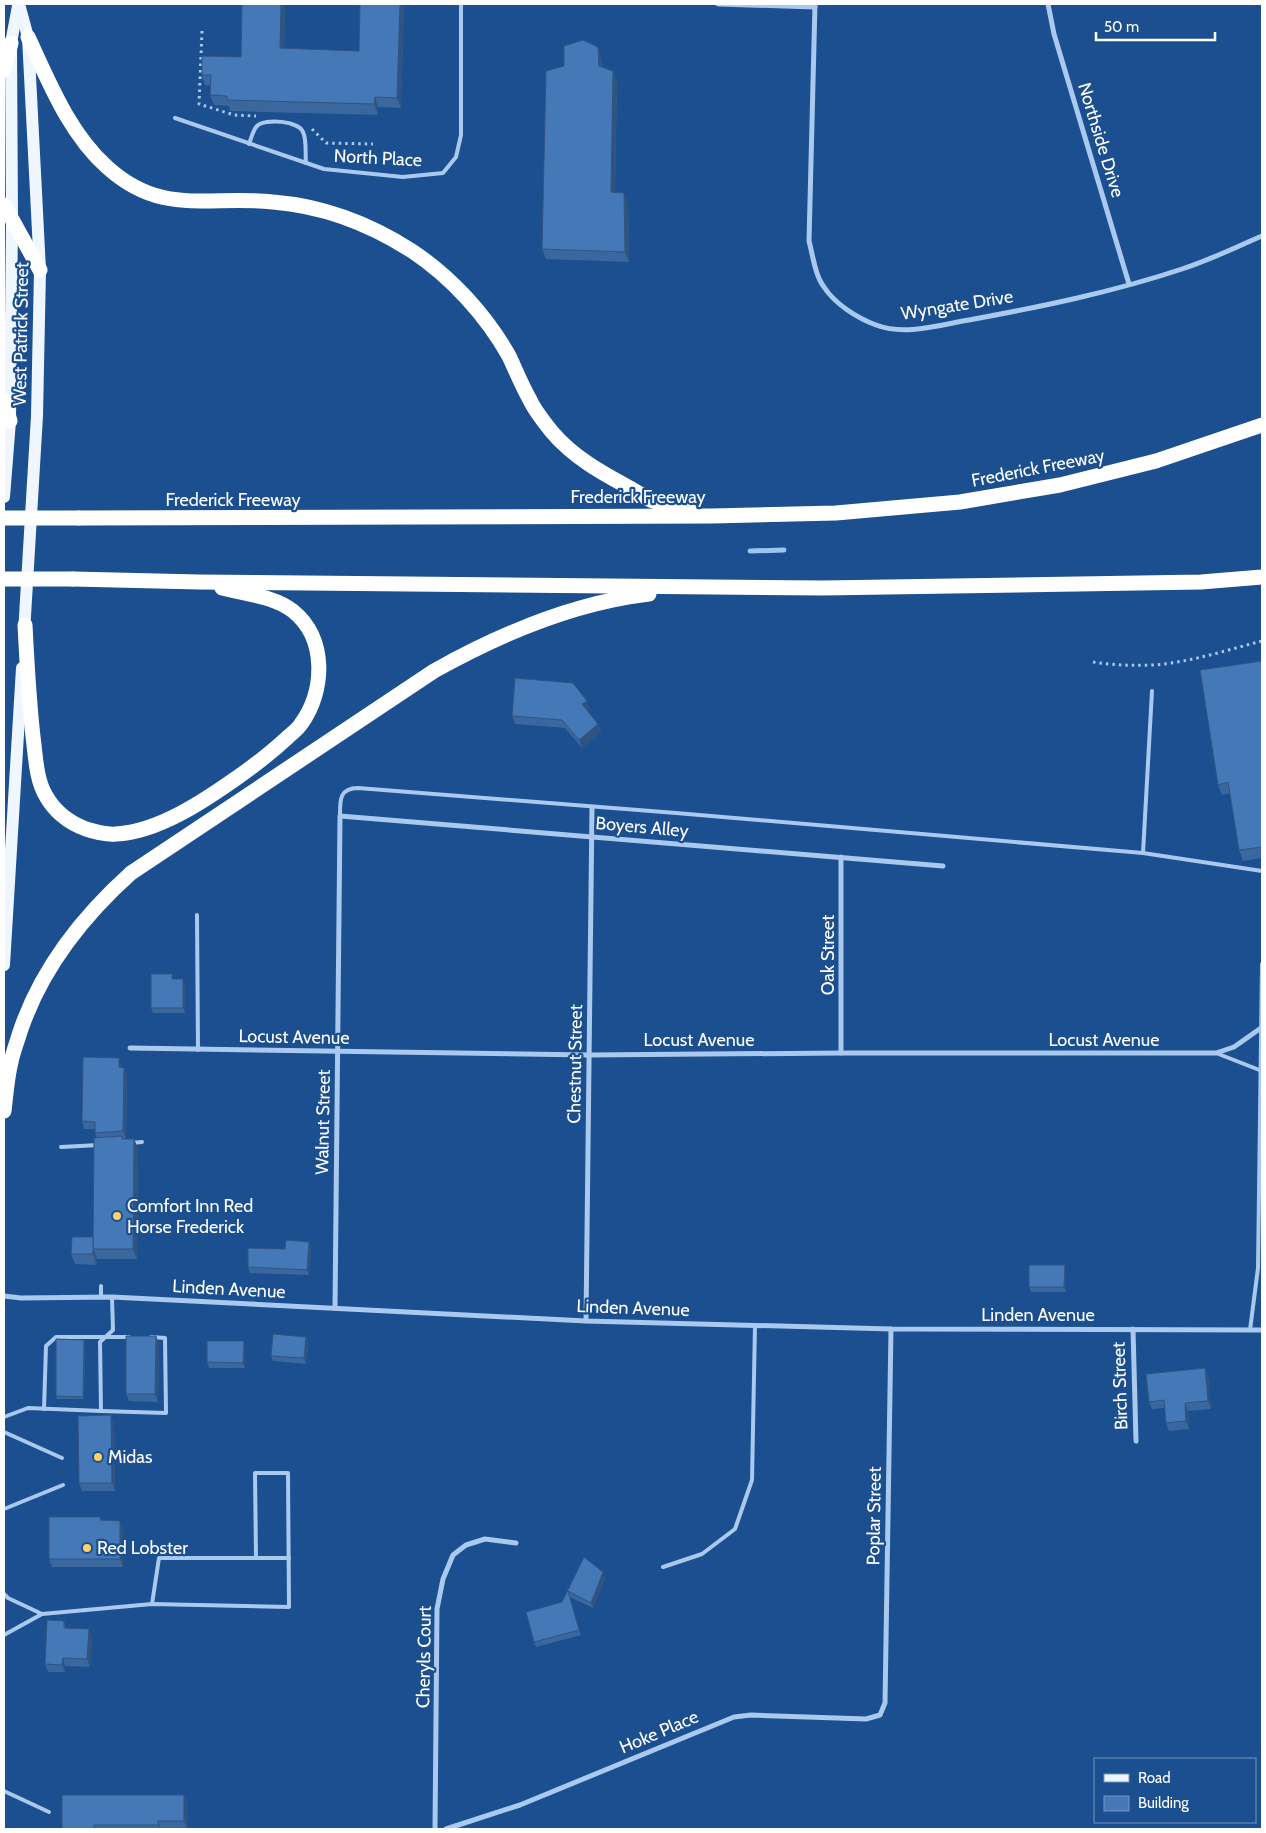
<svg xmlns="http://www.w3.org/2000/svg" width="1266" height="1833" font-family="Cabin,sans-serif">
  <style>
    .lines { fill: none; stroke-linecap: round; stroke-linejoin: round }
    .stream { stroke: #9cc4f0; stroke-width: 5 }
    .path { stroke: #a9c9ee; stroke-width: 3; stroke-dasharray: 2.5 4; stroke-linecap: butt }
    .service { stroke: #a9c9ee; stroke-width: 4 }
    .minor { stroke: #a9c9ee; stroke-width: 5 }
    .primary { stroke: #f0f6ff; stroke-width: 12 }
    .motorway { stroke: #fff; stroke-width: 15 }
    .motorway-bridge { stroke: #fff; stroke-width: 15 }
    .wall { fill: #3a679d }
    .shaded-wall { fill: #305480 }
    .building { fill: #4478b7; stroke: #305480 }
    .poi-dot { fill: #ffd166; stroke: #1b4f8f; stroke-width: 2 }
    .labels { text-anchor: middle; stroke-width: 4.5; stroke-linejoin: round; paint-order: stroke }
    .street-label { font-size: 18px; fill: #fff; stroke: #1b4f8f }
    .poi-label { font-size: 18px; fill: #fff; stroke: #1b4f8f; text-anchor: start }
  </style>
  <rect width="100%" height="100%" fill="#1b4f8f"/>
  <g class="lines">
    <!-- stream -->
    <path class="stream" d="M750,551l34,-1"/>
    <!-- path -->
    <g class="path">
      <path d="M202,31l-3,73 35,11 22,1"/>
      <path d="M312,129l14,14 47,1"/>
      <path d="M1093,662c20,3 40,4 61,3 37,-3 73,-15 108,-24"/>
    </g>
    <!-- service -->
    <g class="service">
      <path d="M175,118l149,51 79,8 40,-4 13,-16 5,-22v-131"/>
      <path d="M249,144c2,-5 4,-14 8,-18 8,-8 42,-5 46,6 4,8 2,22 3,31"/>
      <path d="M340,816c0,-15 -1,-28 18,-28l318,25 467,40 119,18"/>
      <path d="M1143,853l9,-162"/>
      <path d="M197,915l1,135"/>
      <path d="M1216,1053l46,18"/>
      <path d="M131,1143l11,-1"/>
      <path d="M61,1147l38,-2"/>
      <path d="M101,1286v11"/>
      <path d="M1250,1330l8,-62 4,-304"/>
      <path d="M44,1409l2,-63 10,-9h73"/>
      <path d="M101,1411l65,2 -1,-75 -14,-1"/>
      <path d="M4,1417l24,-9 73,3 -1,-69 13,-12 -1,-33"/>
      <path d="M4,1432l58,26"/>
      <path d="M4,1509l59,-24"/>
      <path d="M663,1567l39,-13 33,-25 17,-49 3,-155"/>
      <path d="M4,1594l4,4 34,16"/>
      <path d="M152,1604l7,-46h130"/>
      <path d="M4,1635l38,-21 110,-10 137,3 -1,-134h-33l1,85"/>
      <path d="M4,1791l45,21"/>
    </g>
    <!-- minor -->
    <g class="minor">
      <path d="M718,4l97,3"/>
      <path d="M815,4l-6,237c4,15 6,34 15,46 11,17 33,31 52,38 29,11 63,0 93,-5 71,-13 144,-28 213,-51 28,-9 54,-22 80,-33"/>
      <path d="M1048,4l6,30 75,250"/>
      <path d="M130,1048l459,7 252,-2h375l18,-6 27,-19"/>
      <path d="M841,1053v-196"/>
      <path d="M4,1296l17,2 91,-1 474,24 305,8 371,1"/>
      <path d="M335,1308l5,-492 603,50"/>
      <path d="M586,1321l6,-514"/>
      <path d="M1133,1329l3,112"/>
      <path d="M435,1829l2,-220 6,-30 10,-24 13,-10 19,-6 31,4"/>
      <path d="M446,1829l74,-24 214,-88 17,-2 115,4 14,-4 5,-12 6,-374"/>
    </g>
    <!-- primary -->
    <g class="primary">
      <path d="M19,4l9,33 12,233 -3,146 -13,217"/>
      <path d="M4,497l6,-76 2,-201 -1,-177 7,-37"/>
      <path d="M4,965l18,-297"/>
    </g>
    <!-- motorway -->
    <g class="motorway">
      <path d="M28,37c21,45 41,96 79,130 55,50 101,28 166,35 50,4 97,22 139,49 39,26 74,64 97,105 7,15 13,30 21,44 5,11 14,22 22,32 21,25 50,41 78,56 7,4 15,10 23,13 12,4 26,6 38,10"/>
      <path d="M4,70l7,-27"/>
      <path d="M4,205l36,65"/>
      <path d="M4,401l6,20"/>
      <path d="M79,518l633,-2 124,-3 124,-11 100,-17 96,-24 106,-36"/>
      <path d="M73,579l126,3 624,6 378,-6 61,-5"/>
      <path d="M25,625c2,40 4,80 9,120 2,17 3,36 12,51 9,16 24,27 40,33 10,3 20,6 30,5 42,-2 88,-33 122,-57 17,-12 34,-25 50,-40 4,-4 10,-8 13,-13 24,-33 26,-86 -8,-113 -19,-15 -48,-17 -71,-23"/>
      <path d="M4,1111c2,-16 3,-33 7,-49 2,-10 6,-20 9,-30 21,-63 62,-115 111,-159l303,-202c66,-37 138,-68 215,-77"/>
    </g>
    <!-- motorway-bridge -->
    <g class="motorway-bridge">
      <path d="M4,518h75"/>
      <path d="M4,579h69"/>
    </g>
  </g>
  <!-- wall -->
  <g class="wall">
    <path d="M285,4l-1,45 75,2 45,-47 -3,104 -23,-1v8l-148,-4 -1,-5 -15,-1 -4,-10 1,-9 -6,-1 -3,-10 39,-18z"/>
    <path d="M601,57l1,10 11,4 4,10 -2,111 13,11 1,59 -83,-3 -4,-10z"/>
    <path d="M1262,661v197l-19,3 -4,-11 -9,-57 -8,2 -4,-10z"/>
    <path d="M587,701l2,8 -2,1 11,14 3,8 -19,16 -17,-20 -50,-4 -3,-8z"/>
    <path d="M174,979l11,6v28h-32l-2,-5z"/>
    <path d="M119,1058l3,9 2,1 3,7 -1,64h8l4,10 -1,110h-40v-1l-1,7 -21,-1 -4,-10 22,-16 4,-100 -2,-5v-4h-11l-2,-8z"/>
    <path d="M311,1247l-2,28 -59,-2 -2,-6 37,-18z"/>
    <path d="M1066,1271v21h-35l-2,-5z"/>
    <path d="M156,1336l3,8 -1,58 -29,-1 -3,-7z"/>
    <path d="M306,1337l2,6 -2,21 -33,-3 -2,-5z"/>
    <path d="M84,1340l1,2 -1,57h-27l-1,-3z"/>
    <path d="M244,1341l1,5v22h-36l-2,-6z"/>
    <path d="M1205,1368l3,8 3,33 -23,2 1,18 -20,2 -3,-8 -1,-15 -13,1 -3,-7z"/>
    <path d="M114,1423l1,68h-33l-3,-8z"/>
    <path d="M100,1517l2,3 21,8v39h-71l-3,-8z"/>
    <path d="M584,1557l21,21 -12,30 -23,-11 11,38 -45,12 -2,-5 28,-40z"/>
    <path d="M64,1621l2,7 26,9 -2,30 -25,-1v6h-17l-3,-8z"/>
    <path d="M184,1795l4,11v23h-126z"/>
  </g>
  <!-- shaded-wall -->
  <g class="shaded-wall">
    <path d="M281,4h4l-1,55 -4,-11z"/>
    <path d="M400,4h4l-3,104 -4,-10z"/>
    <path d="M598,47l3,10 1,20 -3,-11z"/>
    <path d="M613,71l4,10 -2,121 -4,-10z"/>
    <path d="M375,97l3,10v8l-4,-11z"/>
    <path d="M624,193l4,10 1,59 -4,-10z"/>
    <path d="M587,701l2,8 -4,3 -3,-8z"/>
    <path d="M598,724l3,8 -19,16 -3,-8z"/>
    <path d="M183,979l2,6v28l-2,-5z"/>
    <path d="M119,1058l3,8v9l-3,-8z"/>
    <path d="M124,1068l3,7 -1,64 -3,-8z"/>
    <path d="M134,1139l4,10 -1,110 -4,-10z"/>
    <path d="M93,1237v12l4,9 -1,7 -3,-11z"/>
    <path d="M309,1242l2,5 -2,28 -2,-5z"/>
    <path d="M1065,1265l1,6v21l-2,-5z"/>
    <path d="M156,1336l3,8 -1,58 -3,-8z"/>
    <path d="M306,1337l2,6 -2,21 -2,-6z"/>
    <path d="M84,1340l1,2 -1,57 -1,-2z"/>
    <path d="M244,1341l1,5v22l-2,-5z"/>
    <path d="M1205,1368l3,8 3,33 -3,-8z"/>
    <path d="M1185,1403l3,8 1,18 -3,-8z"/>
    <path d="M111,1415l3,8 1,68 -3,-8z"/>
    <path d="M120,1521l3,7v39l-3,-8z"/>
    <path d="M603,1572l2,6 -12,30 -2,-5z"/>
    <path d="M89,1629l3,8 -2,30 -3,-8z"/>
    <path d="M63,1658l2,8v6l-3,-7z"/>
    <path d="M184,1795l4,11v23h-1l-3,-8z"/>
    <path d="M158,1821l3,8h-1l-2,-4z"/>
  </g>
  <!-- building -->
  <g class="building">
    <path d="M242,4h39l-1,44 79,3 1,-47h40l-3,94 -22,-1 -1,7 -147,-4v-4l-17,-1 1,-20h-9v-19l39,1z"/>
    <path d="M583,40l15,7 1,19 14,5 -2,121 13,1 1,59 -83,-3 4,-178 18,-5v-20z"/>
    <path d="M1262,661v186l-23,3 -11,-68 -10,3 -18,-115z"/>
    <path d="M515,678l58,5 14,18 -5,3 16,20 -19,16 -17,-20 -50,-4z"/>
    <path d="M151,974h21v5h11v29h-32z"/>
    <path d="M83,1057l36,1v9l5,1 -1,63 -28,2v-11l-13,-1z"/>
    <path d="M122,1136v3h12l-1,110h-40l1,-111z"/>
    <path d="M72,1237h21v17h-22z"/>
    <path d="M286,1240l23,2 -2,28 -59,-3v-19l37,1z"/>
    <path d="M1029,1265h36l-1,22h-35z"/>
    <path d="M273,1334l33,3 -2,21 -33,-2z"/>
    <path d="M126,1336h30l-1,58h-29z"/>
    <path d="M56,1339l28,1 -1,57 -27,-1z"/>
    <path d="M207,1341h37l-1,22 -36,-1z"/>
    <path d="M1205,1368l3,33 -23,2 1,18 -20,2 -2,-23 -15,2 -3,-28z"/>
    <path d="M111,1415l1,68h-33l-1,-67z"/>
    <path d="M49,1517h51v3l20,1v38h-71z"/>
    <path d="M584,1557l19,15 -12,31 -23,-12 11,39 -45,12 -8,-30 36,-10z"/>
    <path d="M47,1620l17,1v7l25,1 -2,30 -24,-1 -1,7 -17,-1z"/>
    <path d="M62,1795h122v26h-26v4h-64v4h-32z"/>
  </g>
  <!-- markers -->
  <g class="poi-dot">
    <circle cx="117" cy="1216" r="5"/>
    <circle cx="98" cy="1457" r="5"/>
    <circle cx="87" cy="1548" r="5"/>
  </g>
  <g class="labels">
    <!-- street labels -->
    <g class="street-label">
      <text transform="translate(1101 140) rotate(73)" y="6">Northside Drive</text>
      <text transform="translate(378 158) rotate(3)" y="6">North Place</text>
      <text transform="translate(957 305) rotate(-9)" y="6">Wyngate Drive</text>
      <text transform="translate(21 334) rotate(-89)" y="6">West Patrick Street</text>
      <text transform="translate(1038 468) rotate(-11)" y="6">Frederick Freeway</text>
      <text x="638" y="503">Frederick Freeway</text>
      <text x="233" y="506">Frederick Freeway</text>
      <text transform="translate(642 827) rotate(5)" y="6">Boyers Alley</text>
      <text transform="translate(828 955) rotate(-90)" y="6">Oak Street</text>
      <text transform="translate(294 1037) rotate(1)" y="6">Locust Avenue</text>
      <text x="699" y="1046">Locust Avenue</text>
      <text x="1104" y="1046">Locust Avenue</text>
      <text transform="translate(575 1064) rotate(-89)" y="6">Chestnut Street</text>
      <text transform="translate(323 1122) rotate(-89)" y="6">Walnut Street</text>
      <text transform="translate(229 1289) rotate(3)" y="6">Linden Avenue</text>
      <text transform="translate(633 1308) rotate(2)" y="6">Linden Avenue</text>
      <text x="1038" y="1321">Linden Avenue</text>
      <text transform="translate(1120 1386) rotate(-92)" y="6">Birch Street</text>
      <text transform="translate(874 1516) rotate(-89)" y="6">Poplar Street</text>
      <text transform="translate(424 1657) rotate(-89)" y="6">Cheryls Court</text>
      <text transform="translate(659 1732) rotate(-23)" y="6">Hoke Place</text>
    </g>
    <!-- poi labels -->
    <g class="poi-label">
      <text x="127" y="1212">Comfort Inn Red<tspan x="127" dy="21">Horse Frederick</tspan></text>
      <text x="108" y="1463">Midas</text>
      <text x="97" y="1554">Red Lobster</text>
    </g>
  </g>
  <!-- border -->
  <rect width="1266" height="1833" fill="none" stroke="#ffffff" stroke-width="10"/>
  <!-- legend -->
  <rect x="1094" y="1758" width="162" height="65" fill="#1b4f8f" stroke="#7695bc"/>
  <rect x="1104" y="1774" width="25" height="8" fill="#f0f6ff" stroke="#7695bc"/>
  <text x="1138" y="1783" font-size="15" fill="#ffffff">Road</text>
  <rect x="1104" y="1796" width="25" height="15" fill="#4478b7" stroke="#7695bc"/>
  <text x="1138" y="1808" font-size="15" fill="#ffffff">Building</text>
  <!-- scale -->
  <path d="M1096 32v8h119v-8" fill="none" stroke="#ffffff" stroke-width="2.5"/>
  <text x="1104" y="32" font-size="15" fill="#ffffff" stroke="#1b4f8f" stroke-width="4" paint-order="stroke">50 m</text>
</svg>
